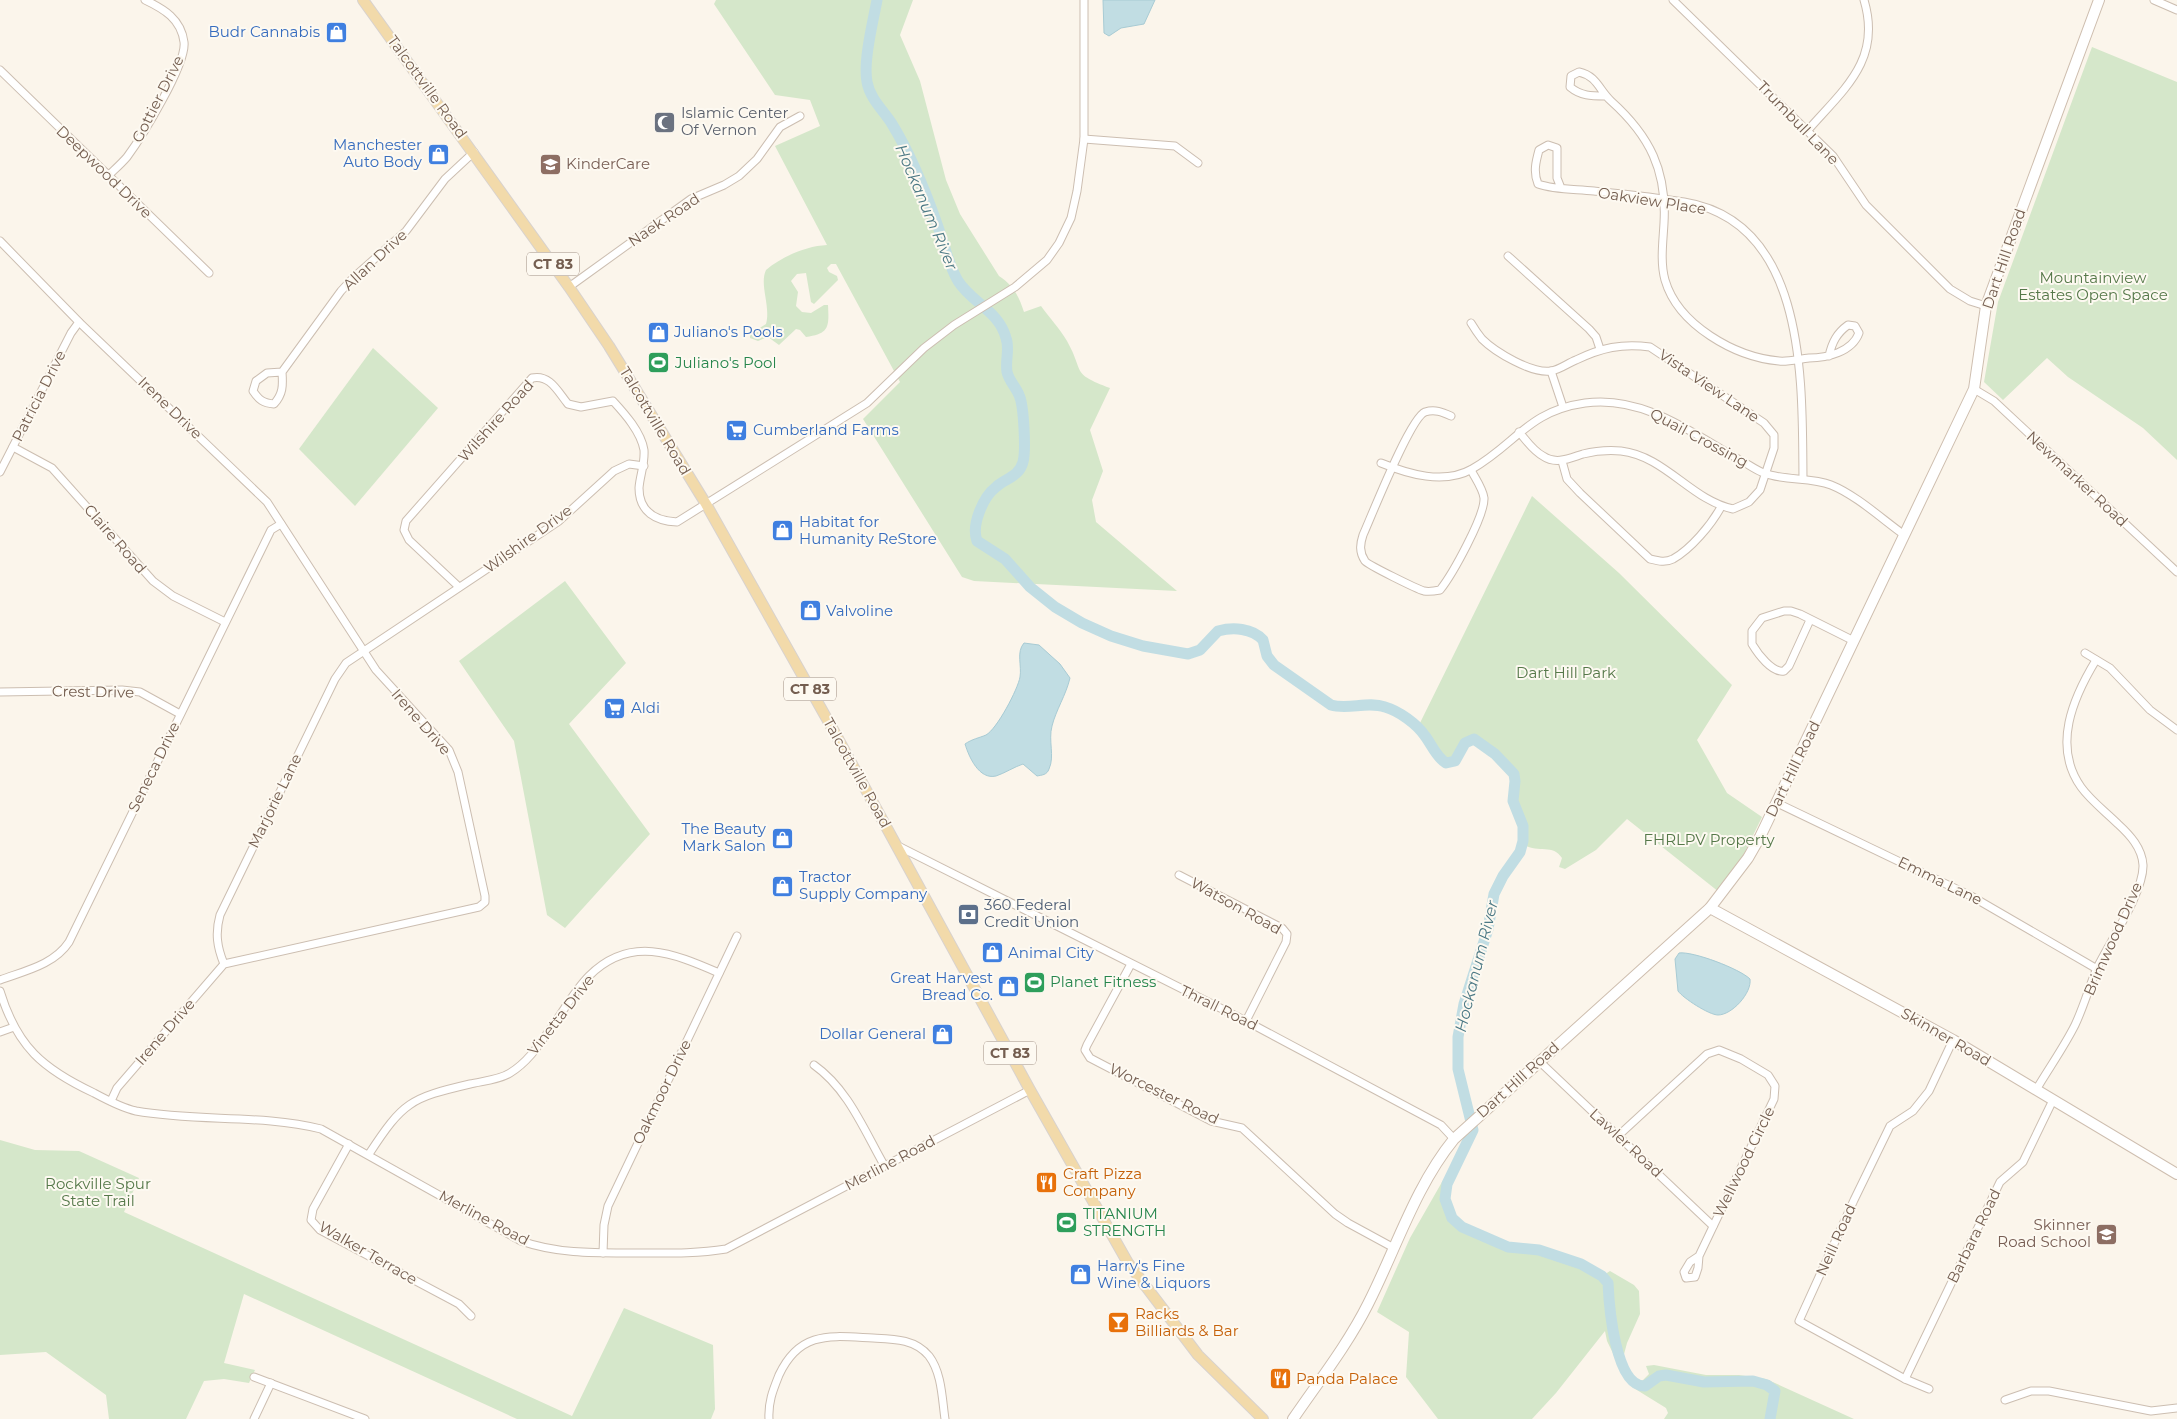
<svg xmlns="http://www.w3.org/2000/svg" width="2177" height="1419" font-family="Montserrat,sans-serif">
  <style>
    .green { fill: #d5e7ca }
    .water { fill: #c1dde3; stroke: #a8cbd4 }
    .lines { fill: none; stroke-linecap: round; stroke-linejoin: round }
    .river { stroke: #c1dde3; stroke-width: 11 }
    .street-casing { stroke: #ccbeb1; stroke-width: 9 }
    .secondary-casing { stroke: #cebeaf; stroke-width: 12 }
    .primary-casing { stroke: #d8d2ce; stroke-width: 12 }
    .street { stroke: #fff; stroke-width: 7 }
    .secondary { stroke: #fff; stroke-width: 10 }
    .primary { stroke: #f2daaa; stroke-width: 10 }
    .labels { text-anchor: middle; stroke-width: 4; stroke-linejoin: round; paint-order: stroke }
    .shield { fill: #fdf9f1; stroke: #9d8c80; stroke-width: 1 }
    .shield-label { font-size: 14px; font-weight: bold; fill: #745e50 }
    .shop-label { font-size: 15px; fill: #366cbe; stroke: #fdf9f1; text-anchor: start }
    .street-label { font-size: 15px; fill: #745e50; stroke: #fdf9f1 }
    .worship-label { font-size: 15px; fill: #5b616d; stroke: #fdf9f1; text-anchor: start }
    .education-label { font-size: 15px; fill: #785e54; stroke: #fdf9f1; text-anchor: start }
    .park-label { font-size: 15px; fill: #557849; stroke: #fdf9f1 }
    .leisure-label { font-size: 15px; fill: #27864d; stroke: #fdf9f1; text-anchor: start }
    .service-label { font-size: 15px; fill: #4e5e75; stroke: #fdf9f1; text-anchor: start }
    .food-label { font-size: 15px; fill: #c56008; stroke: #fdf9f1; text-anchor: start }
    .water-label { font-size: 16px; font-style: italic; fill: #4c7985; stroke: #fdf9f1 }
  </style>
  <rect width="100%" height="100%" fill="#fbf5eb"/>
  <!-- green -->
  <g class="green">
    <path d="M716,0h197l-13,35 20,46 26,99 14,34 39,62c14,9 20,20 25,36l17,-6c8,11 19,23 26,35 18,32 3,32 43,47l-20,42 13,41 -11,29 4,22 81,69 -203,-10 -12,-4 -99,-158 37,-37 -64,-118h-5l-4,4 2,4 8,4 1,4 -24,24 -3,-2 -5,-29 -9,1 -6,7 7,11 -2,14 6,6 9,1 13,-8h4c1,21 2,29 -22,32l-6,-7 -4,-1 -17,16 -11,-8 -10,4 -8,-3v-4l16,-10c5,-18 -7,-39 0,-54 15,-13 40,-24 61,-25l-52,-99 45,-20 -10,-26 -35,-5 -61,-91z"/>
    <path d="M2092,47l85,35v378l-34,-32 -75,-51 -21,-19 -44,42 -19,-18 14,-80z"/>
    <path d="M373,348l65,60 -83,98 -56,-57z"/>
    <path d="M1532,496l87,77 113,112 -35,55 30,53 35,24 -22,45 -21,30 -92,-73 -31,31 -31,19 -6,-2 3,-9c-9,-15 -24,-4 -39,-14l-1,-18 -9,-28 2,-17 -1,-7 -9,-11 -31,-24 -9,4 -10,18 -9,2 -8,-7 -20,-29z"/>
    <path d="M565,581l61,82 -57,61 81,110 -85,94 -18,-13 -33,-174 -55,-80z"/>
    <path d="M0,1140l35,10 44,1 60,27 -15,34 448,204 52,-108 89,37 2,64 -4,10h-194l-273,-125 -20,69 31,7 -6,13 -25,-4 -20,2 -18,38h-77l-3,-24 -60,-43 -46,3z"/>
    <path d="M1462,1152c-11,22 -27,49 -6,71l52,24 36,4 37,13 21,12 8,-5 24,14 5,6 1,23 -13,29 -4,15 12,21 7,2 7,-7 -3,-8 8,-1 52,10h33l27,4 88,40h-190l4,-6 -2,-5 -34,-21 -7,-9 -18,-37 -2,-10 -49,62 -24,26h-94l-32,-42 3,-45 -32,-20 33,-74 32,-56z"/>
  </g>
  <!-- water -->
  <g class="water">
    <path d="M1103,0h52l-11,24 -23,4 -12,8 -5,-3z"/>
    <path d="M1024,643l15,2 21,19 10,14c-4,17 -14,32 -18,48 -4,15 3,30 -3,43 -2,6 -7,6 -12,7l-14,-12c-9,3 -18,9 -27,12 -17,4 -27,-19 -31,-32 7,-5 14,-6 21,-9 11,-6 32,-46 34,-58 2,-11 -4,-25 4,-34z"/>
    <path d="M1679,953c14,-2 61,16 71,26 2,14 -18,36 -32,36 -9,0 -35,-17 -40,-24l-3,-32z"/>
  </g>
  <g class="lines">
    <!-- river -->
    <path class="river" d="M877,0c-4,22 -14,61 -10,82 3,17 17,29 25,42 19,31 33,66 45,100 7,19 11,40 21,57 14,22 41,30 48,57 4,11 -1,22 1,34 2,9 9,15 12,23 5,10 7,56 4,67 -4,15 -17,16 -27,25 -13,10 -25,38 -19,54l28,18 25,28 25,20 27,16 29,13 32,10 45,8 12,-4 18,-19c15,-4 34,-3 45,9l4,16 7,9 57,40c17,5 37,-4 54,2 14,4 32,17 40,29 7,9 11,21 21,27l9,-2 10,-18 9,-4 21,15 19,20 1,7 -2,20 10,25v15l-3,11 -17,24 -9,18 -6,35 -24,75 -6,33v32l15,61 -26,54 -2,15 7,19 10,9 46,20 31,3 42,14 21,12 6,7c1,22 7,104 37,103l14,-10 7,-1 38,7 49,-1 14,4 8,6 -5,28"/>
    <defs>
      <g id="street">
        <path d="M1673,0l160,156 33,49 84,84 20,12 16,5"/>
        <path d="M2154,0l23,10"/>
        <path d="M0,70l209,203"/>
        <path d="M1605,96c-14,0 -24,0 -35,-9l1,-11 8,-4c18,4 20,18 32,29 39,35 56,70 53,122 -1,19 -4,39 1,57 13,45 70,77 114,81 9,1 20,-2 30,-3 18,0 43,-6 50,-25l-4,-7 -7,-1c-11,8 -16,17 -19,31"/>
        <path d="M1808,130c36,-41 74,-70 56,-130"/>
        <path d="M1084,139l91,7 23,17"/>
        <path d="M108,176c6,-6 13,-12 19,-19 14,-19 60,-93 57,-115 -3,-23 -20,-33 -39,-42"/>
        <path d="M1561,188l-4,-10v-30l-9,-3 -9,5c-3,11 -6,22 -1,34 17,6 38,5 56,7 30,3 61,6 90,11 124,20 118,182 119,277"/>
        <path d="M0,241l79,81 188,180 109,168 73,80 9,22 27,124v6l-6,5 -255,57 -107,124 -6,13"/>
        <path d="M1508,256l81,73 7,8 4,12"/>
        <path d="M569,287l122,-88 33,-14 15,-9 18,-17 23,-32 20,-11"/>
        <path d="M1471,323c3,5 7,11 11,16 13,13 50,35 69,32 8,-1 17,-8 25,-11 25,-12 46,-17 74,-13l114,76 10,12v13l-14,42 -11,12 -16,7c-42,-9 -68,-53 -112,-58 -12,-1 -26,0 -38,3 -13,4 -27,11 -40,2 -10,-5 -17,-16 -24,-24"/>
        <path d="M1551,371l12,36"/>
        <path d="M282,372l-15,1 -11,8 -3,10c6,9 10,12 21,13 9,-10 9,-18 8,-32l59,-81 13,-14 52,-46 39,-52 29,-27"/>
        <path d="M1974,389l20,12 183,171"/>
        <path d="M1451,416c-9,-4 -16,-7 -26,-4 -15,6 -53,103 -62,123 -3,9 -4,17 2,26 3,4 52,28 59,30 5,1 11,0 16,-1 12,-15 45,-74 44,-92 -1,-9 -9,-20 -13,-28"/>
        <path d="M13,447l39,21 101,113 20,15 52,26"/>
        <path d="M1562,461l5,18 13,14 70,66c8,2 15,4 23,0 18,-10 38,-34 48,-52"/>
        <path d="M1381,463c27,11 63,22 91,6 44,-25 56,-58 113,-66 57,-8 106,29 153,56 9,4 17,11 26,14 20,8 47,4 67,12 25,10 51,34 72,49"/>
        <path d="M0,472l71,-139 8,-11"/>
        <path d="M459,587l-50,-47 -5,-10 2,-9 126,-143c18,-4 26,14 36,26l13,3 32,-6c12,13 28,31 31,49 1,14 -4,25 -5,38 0,24 17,33 38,34l190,-119 57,-55 30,-23 61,-38 32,-27 12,-17 12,-25 6,-27 7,-52v-139"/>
        <path d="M1810,620l-21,46 -5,5c-12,2 -26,-17 -32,-27v-13l10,-13 22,-7h7l9,3 54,27"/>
        <path d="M2085,653l25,15 40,42 27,20"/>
        <path d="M0,692l122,-2 18,2 40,22"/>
        <path d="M1777,803l194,93 126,73"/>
        <path d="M898,846l348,175 195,104 13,14"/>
        <path d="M1179,875l103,53 5,6 -1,8 -40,79"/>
        <path d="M224,964c-7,-17 -9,-31 -4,-49l115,-236 11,-16 213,-142 55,-50 15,-7 15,2"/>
        <path d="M1131,964l-44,81 -2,5 5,8 121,63 31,7 93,86 13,9 46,25"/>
        <path d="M0,980c24,-9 54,-15 69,-38l202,-412 10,-6"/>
        <path d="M0,991c17,56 43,78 94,102 13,7 28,15 42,18 61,11 125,3 185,18l200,112c37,13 75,12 114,12 31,0 60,1 91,-4l304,-159"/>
        <path d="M0,1032l14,-5"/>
        <path d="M1539,1061l174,165"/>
        <path d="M814,1065c34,24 50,65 70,100"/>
        <path d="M2036,1090c13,-22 28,-43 39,-65 9,-19 14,-38 22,-57 12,-25 47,-76 46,-103 -1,-17 -13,-30 -25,-41 -12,-12 -27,-23 -37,-37 -29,-41 -8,-89 15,-127"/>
        <path d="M1619,1135l88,-81 12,-4 22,9 27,16 7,11 -1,13 -75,157 -9,6 -6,10 2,6 9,-1 3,-9 1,-12"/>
        <path d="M349,1144l-36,65 -2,11 9,10 139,74 12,12"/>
        <path d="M369,1154c34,-52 41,-56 101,-70 13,-3 29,-4 40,-11 18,-11 29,-28 41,-45 12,-16 23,-37 38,-52 41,-41 84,-23 130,-3"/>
        <path d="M603,1253l1,-28 4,-19 129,-270"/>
        <path d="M254,1377l111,42"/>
        <path d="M1905,1379l95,-197 23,-20 30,-62"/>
        <path d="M1929,1389l-24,-10 -106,-58 55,-121 36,-74 23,-15 16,-20 24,-51"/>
        <path d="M2005,1400l26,-9h18l102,20 26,-3"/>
        <path d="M254,1419l17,-36"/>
        <path d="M769,1419c-1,-17 4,-29 10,-44 21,-45 52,-39 94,-37 21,1 42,1 56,18 13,17 13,43 16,63"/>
      </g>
      <g id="secondary">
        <path d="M1710,908l243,132 224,134"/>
        <path d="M1293,1419c26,-38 55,-75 75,-115 28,-55 47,-117 86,-165l256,-231 38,-50 12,-21 214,-448 12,-83 113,-306"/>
      </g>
      <path id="primary" d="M363,0l206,287 40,59 97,158 130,231 194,355 98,173 70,92 65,64"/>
    </defs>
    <!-- street casing -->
    <use href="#street" class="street-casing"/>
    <!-- secondary casing -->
    <use href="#secondary" class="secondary-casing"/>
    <!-- primary casing -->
    <use href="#primary" class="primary-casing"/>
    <!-- street -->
    <use href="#street" class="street"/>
    <!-- secondary -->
    <use href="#secondary" class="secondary"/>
    <!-- primary -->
    <use href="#primary" class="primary"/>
  </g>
  <!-- icons -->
  <defs>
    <symbol id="shop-square" viewBox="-11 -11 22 22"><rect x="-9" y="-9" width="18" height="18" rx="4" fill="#3f7fe0" stroke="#fdf9f1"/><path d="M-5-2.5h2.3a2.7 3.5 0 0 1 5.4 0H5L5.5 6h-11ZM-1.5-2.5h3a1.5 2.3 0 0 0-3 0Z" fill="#fff"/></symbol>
    <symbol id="mosque-square" viewBox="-11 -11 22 22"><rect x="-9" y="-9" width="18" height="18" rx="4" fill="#6b7280" stroke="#fdf9f1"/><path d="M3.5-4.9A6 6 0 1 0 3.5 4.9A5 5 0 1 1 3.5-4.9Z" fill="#fff"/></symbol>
    <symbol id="school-square" viewBox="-11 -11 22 22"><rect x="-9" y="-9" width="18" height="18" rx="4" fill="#8d6e63" stroke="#fdf9f1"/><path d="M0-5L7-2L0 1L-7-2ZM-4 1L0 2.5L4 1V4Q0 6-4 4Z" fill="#fff"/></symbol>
    <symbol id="stadium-square" viewBox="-11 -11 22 22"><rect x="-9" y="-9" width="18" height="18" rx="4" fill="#2e9e5b" stroke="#fdf9f1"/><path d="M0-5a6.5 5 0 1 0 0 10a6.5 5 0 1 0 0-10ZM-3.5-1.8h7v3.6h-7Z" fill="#fff"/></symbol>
    <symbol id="supermarket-square" viewBox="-11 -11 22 22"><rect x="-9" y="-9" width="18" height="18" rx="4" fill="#3f7fe0" stroke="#fdf9f1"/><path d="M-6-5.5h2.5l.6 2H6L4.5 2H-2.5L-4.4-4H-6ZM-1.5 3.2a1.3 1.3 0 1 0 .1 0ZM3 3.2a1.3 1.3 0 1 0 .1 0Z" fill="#fff"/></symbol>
    <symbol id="bank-square" viewBox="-11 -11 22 22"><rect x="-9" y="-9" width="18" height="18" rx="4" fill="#5c6f8a" stroke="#fdf9f1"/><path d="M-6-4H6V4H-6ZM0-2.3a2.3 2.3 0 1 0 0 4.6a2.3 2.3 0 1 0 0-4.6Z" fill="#fff"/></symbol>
    <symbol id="restaurant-square" viewBox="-11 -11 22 22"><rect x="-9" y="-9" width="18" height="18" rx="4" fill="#e8710a" stroke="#fdf9f1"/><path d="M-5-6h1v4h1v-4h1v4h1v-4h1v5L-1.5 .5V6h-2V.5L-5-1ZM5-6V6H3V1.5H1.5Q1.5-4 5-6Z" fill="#fff"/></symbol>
    <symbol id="bar-square" viewBox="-11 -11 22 22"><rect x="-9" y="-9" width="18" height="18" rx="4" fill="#e8710a" stroke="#fdf9f1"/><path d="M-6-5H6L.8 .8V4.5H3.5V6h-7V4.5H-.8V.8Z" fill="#fff"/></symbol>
  </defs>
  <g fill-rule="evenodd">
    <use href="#shop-square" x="324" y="20" width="25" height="25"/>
    <use href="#mosque-square" x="652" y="110" width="25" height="25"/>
    <use href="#shop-square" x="426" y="142" width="25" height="25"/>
    <use href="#school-square" x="538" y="152" width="25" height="25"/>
    <use href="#shop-square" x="646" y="320" width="25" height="25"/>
    <use href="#stadium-square" x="646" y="350" width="25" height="25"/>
    <use href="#supermarket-square" x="724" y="418" width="25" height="25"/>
    <use href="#shop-square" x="770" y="518" width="25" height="25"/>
    <use href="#shop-square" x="798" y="598" width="25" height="25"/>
    <use href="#supermarket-square" x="602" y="696" width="25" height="25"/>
    <use href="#shop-square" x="770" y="826" width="25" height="25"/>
    <use href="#shop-square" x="770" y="874" width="25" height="25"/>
    <use href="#bank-square" x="956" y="902" width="25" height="25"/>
    <use href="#shop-square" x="980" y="940" width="25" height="25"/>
    <use href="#stadium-square" x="1022" y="970" width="25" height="25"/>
    <use href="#shop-square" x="996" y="974" width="25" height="25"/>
    <use href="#shop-square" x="930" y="1022" width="25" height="25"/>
    <use href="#restaurant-square" x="1034" y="1170" width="25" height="25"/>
    <use href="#stadium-square" x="1054" y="1210" width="25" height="25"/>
    <use href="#school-square" x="2094" y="1222" width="25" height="25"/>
    <use href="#shop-square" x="1068" y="1262" width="25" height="25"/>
    <use href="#bar-square" x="1106" y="1310" width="25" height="25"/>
    <use href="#restaurant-square" x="1268" y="1366" width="25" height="25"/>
  </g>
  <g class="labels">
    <!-- shield labels -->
    <g class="shield">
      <rect x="527" y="252.5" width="52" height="23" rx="4"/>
      <rect x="784" y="677.5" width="52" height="23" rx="4"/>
      <rect x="984" y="1041.5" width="52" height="23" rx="4"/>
    </g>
    <g class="shield-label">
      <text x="553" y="269">CT 83</text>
      <text x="810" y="694">CT 83</text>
      <text x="1010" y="1058">CT 83</text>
    </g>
    <!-- shop labels -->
    <g class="shop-label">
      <text x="320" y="37" text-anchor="end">Budr Cannabis</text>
      <text x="422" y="150" text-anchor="end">Manchester<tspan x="422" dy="17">Auto Body</tspan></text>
      <text x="674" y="337">Juliano's Pools</text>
      <text x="753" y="435">Cumberland Farms</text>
      <text x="799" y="527">Habitat for<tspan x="799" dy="17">Humanity ReStore</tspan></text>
      <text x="826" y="616">Valvoline</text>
      <text x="631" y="713">Aldi</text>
      <text x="766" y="834" text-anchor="end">The Beauty<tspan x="766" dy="17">Mark Salon</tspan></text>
      <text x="799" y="882">Tractor<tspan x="799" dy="17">Supply Company</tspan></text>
      <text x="1008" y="958">Animal City</text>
      <text x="993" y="983" text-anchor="end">Great Harvest<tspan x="993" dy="17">Bread Co.</tspan></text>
      <text x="926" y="1039" text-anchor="end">Dollar General</text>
      <text x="1097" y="1271">Harry's Fine<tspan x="1097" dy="17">Wine &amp; Liquors</tspan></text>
    </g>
    <!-- street labels -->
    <g class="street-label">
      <text transform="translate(427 87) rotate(54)" y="5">Talcottville Road</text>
      <text transform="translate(158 99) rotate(-63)" y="5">Gottier Drive</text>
      <text transform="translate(1798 123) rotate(46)" y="5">Trumbull Lane</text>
      <text transform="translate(104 172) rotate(44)" y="5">Deepwood Drive</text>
      <text transform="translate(1652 201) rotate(9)" y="5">Oakview Place</text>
      <text transform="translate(664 220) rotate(-34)" y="5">Naek Road</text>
      <text transform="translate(2004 259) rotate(-71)" y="5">Dart Hill Road</text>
      <text transform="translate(375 260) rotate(-43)" y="5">Allan Drive</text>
      <text transform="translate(1709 386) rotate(34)" y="5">Vista View Lane</text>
      <text transform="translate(39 396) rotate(-63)" y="5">Patricia Drive</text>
      <text transform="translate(170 408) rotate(44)" y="5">Irene Drive</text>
      <text transform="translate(496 421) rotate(-48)" y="5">Wilshire Road</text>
      <text transform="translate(655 421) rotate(59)" y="5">Talcottville Road</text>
      <text transform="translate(1699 438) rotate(28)" y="5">Quail Crossing</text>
      <text transform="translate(2077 479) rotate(43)" y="5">Newmarker Road</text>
      <text transform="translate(115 539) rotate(49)" y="5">Claire Road</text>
      <text transform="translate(528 539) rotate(-36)" y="5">Wilshire Drive</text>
      <text transform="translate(93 692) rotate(1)" y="5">Crest Drive</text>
      <text transform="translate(421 722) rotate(49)" y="5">Irene Drive</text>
      <text transform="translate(154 767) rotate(-64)" y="5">Seneca Drive</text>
      <text transform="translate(1793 769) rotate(-64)" y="5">Dart Hill Road</text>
      <text transform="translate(857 773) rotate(61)" y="5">Talcottville Road</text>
      <text transform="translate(275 801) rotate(-64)" y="5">Marjorie Lane</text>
      <text transform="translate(1940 881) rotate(26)" y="5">Emma Lane</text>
      <text transform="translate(1236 906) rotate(29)" y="5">Watson Road</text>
      <text transform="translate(2113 939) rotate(-66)" y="5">Brimwood Drive</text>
      <text transform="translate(1219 1008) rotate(26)" y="5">Thrall Road</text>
      <text transform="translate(561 1015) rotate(-52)" y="5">Vinetta Drive</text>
      <text transform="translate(165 1032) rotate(-49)" y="5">Irene Drive</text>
      <text transform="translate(1946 1037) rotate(30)" y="5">Skinner Road</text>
      <text transform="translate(1518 1080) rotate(-42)" y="5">Dart Hill Road</text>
      <text transform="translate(662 1092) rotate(-64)" y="5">Oakmoor Drive</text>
      <text transform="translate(1164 1094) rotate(26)" y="5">Worcester Road</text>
      <text transform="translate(1626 1143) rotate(43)" y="5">Lawler Road</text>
      <text transform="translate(1744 1162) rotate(-64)" y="5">Wellwood Circle</text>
      <text transform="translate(890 1163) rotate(-28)" y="5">Merline Road</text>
      <text transform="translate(484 1218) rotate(28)" y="5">Merline Road</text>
      <text transform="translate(1974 1236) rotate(-64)" y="5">Barbara Road</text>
      <text transform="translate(1836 1240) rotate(-66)" y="5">Neill Road</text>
      <text transform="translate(368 1253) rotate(30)" y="5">Walker Terrace</text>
    </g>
    <!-- worship labels -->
    <g class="worship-label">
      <text x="681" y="118">Islamic Center<tspan x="681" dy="17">Of Vernon</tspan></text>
    </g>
    <!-- education labels -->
    <g class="education-label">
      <text x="566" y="169">KinderCare</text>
      <text x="2091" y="1230" text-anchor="end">Skinner<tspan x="2091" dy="17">Road School</tspan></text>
    </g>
    <!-- park labels -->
    <g class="park-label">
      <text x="2093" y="283">Mountainview<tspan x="2093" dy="17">Estates Open Space</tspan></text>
      <text x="1566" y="678">Dart Hill Park</text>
      <text x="1709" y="845">FHRLPV Property</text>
      <text x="98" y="1189">Rockville Spur<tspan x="98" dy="17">State Trail</tspan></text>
    </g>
    <!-- leisure labels -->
    <g class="leisure-label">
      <text x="675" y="368">Juliano's Pool</text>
      <text x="1050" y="987">Planet Fitness</text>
      <text x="1083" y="1219">TITANIUM<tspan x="1083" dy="17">STRENGTH</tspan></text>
    </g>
    <!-- service labels -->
    <g class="service-label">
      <text x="984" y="910">360 Federal<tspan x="984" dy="17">Credit Union</tspan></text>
    </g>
    <!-- food labels -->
    <g class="food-label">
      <text x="1063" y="1179">Craft Pizza<tspan x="1063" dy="17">Company</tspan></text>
      <text x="1135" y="1319">Racks<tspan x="1135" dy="17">Billiards &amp; Bar</tspan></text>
      <text x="1296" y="1384">Panda Palace</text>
    </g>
    <!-- water labels -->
    <g class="water-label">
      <text transform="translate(927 207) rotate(67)" y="6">Hockanum River</text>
      <text transform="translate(1476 966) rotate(-76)" y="6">Hockanum River</text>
    </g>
  </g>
</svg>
